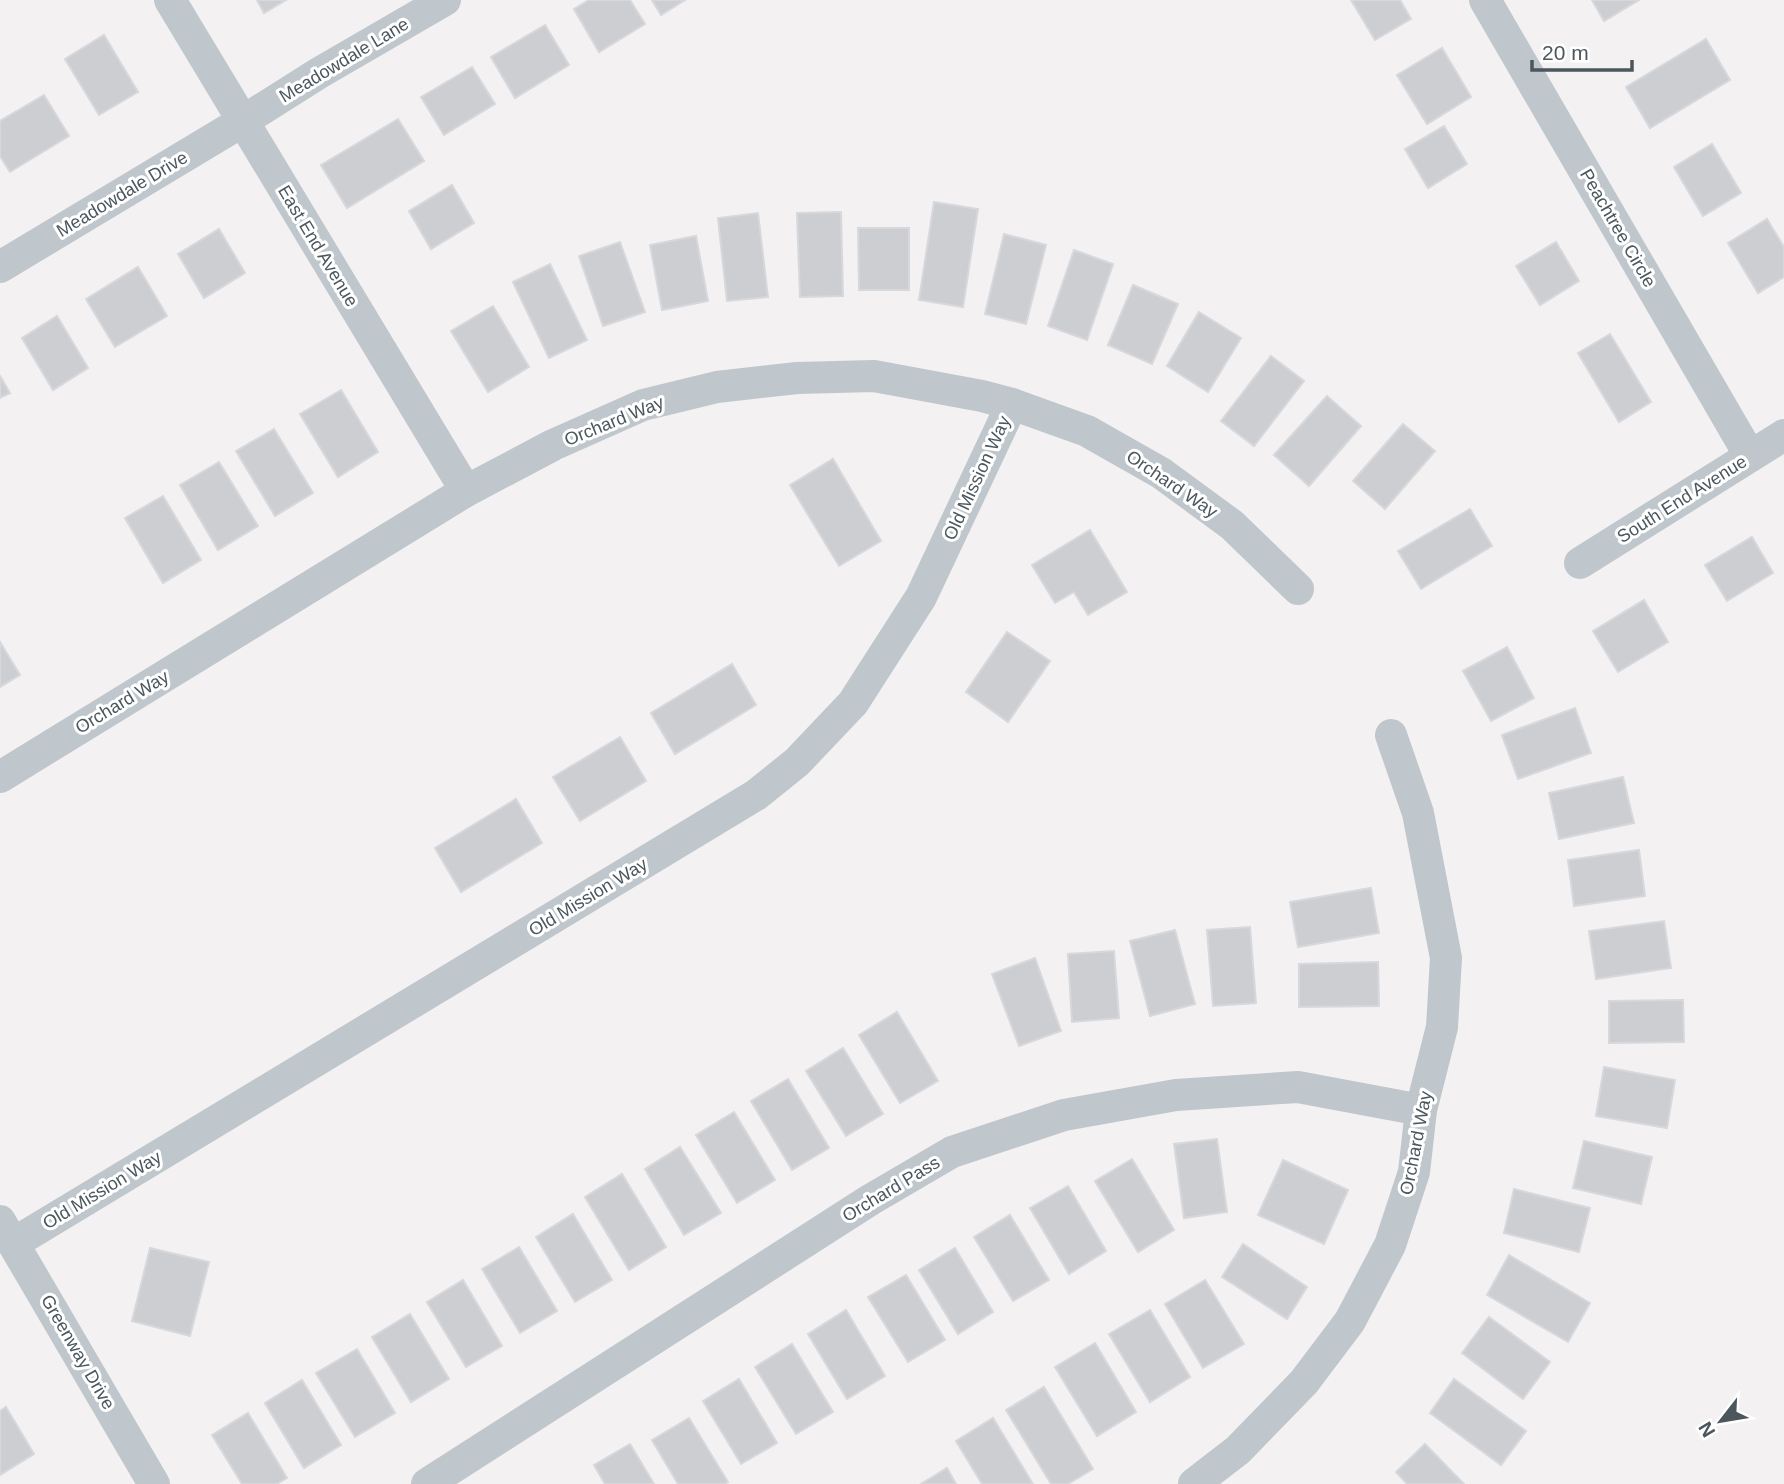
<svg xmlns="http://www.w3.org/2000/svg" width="1784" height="1484" font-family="Arial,sans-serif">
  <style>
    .building { fill: #ccced2; stroke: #d6d8dc; stroke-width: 2 }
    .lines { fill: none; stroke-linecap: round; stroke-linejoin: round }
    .minor { stroke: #bfc7cc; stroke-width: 32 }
    .labels { text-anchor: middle; stroke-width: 6; stroke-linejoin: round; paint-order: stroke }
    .street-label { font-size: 18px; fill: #4b565d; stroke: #fff }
  </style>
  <rect width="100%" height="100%" fill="#f3f1f2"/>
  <!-- building -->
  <g class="building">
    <path d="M257,0h29l-22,13z"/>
    <path d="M589,0h41l15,24 -46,28 -25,-43z"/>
    <path d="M652,0h33l-24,15z"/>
    <path d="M1351,0h49l11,19 -36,21z"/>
    <path d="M1592,0h47l-35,21z"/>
    <path d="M545,25l24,40 -54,33 -24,-41z"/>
    <path d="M104,35l34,57 -39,23 -34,-56z"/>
    <path d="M1706,39l24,41 -80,48 -24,-41z"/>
    <path d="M1442,48l29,49 -44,27 -30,-49z"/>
    <path d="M472,67l23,37 -51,31 -23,-38z"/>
    <path d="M44,95l25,41 -59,36 -10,-16v-35z"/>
    <path d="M398,119l26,42 -77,47 -26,-43z"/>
    <path d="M1444,126l23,38 -39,24 -23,-39z"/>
    <path d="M1712,144l29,49 -38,23 -29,-49z"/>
    <path d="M452,185l22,38 -43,26 -22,-38z"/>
    <path d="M934,202l44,7 -15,98 -44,-7z"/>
    <path d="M841,212l2,84 -43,1 -3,-84z"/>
    <path d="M758,213l10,84 -41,4 -9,-83z"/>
    <path d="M1767,219l17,28v30l-26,16 -30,-50z"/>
    <path d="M858,228h51v62h-50z"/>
    <path d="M219,229l26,44 -41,25 -26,-44z"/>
    <path d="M1004,234l42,11 -20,79 -41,-10z"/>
    <path d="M696,236l12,65 -46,9 -12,-65z"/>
    <path d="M620,242l25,70 -42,14 -24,-70z"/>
    <path d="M1556,242l23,39 -39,24 -24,-39z"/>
    <path d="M1074,250l39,14 -26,76 -39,-14z"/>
    <path d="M550,264l37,76 -38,18 -36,-76z"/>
    <path d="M138,267l29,49 -52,31 -29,-48z"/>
    <path d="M1133,285l45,19 -26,60 -44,-19z"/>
    <path d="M493,306l36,61 -41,25 -37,-61z"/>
    <path d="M1199,312l42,26 -33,54 -41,-26z"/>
    <path d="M57,316l31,52 -35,22 -31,-52z"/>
    <path d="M1610,334l41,68 -32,20 -41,-69z"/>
    <path d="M1271,356l33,25 -50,65 -33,-25z"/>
    <path d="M0,376l10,17 -10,5z"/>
    <path d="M341,390l37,62 -40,25 -38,-63z"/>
    <path d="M1327,396l34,30 -52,60 -35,-31z"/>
    <path d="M1403,424l32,27 -50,58 -32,-28z"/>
    <path d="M274,429l39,64 -38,23 -39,-65z"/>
    <path d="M833,459l48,82 -42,25 -49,-81z"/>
    <path d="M219,462l39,64 -40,24 -38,-65z"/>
    <path d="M163,496l38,64 -38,23 -38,-65z"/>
    <path d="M1470,509l22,37 -71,43 -23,-38z"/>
    <path d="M1090,530l37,62 -39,23 -14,-23 -19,11 -23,-38z"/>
    <path d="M1752,537l21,36 -46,28 -22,-36z"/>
    <path d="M1644,600l24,42 -50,30 -25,-41z"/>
    <path d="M1007,632l43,29 -42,61 -42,-30z"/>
    <path d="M0,642l20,33 -20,12z"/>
    <path d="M1507,647l27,51 -43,23 -28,-50z"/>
    <path d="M732,664l24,41 -81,49 -24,-41z"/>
    <path d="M1575,708l16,45 -73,26 -16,-44z"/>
    <path d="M620,737l26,44 -66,40 -27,-44z"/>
    <path d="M1623,777l11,46 -75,16 -10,-46z"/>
    <path d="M516,799l26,44 -81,49 -26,-44z"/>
    <path d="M1639,850l6,46 -71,10 -6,-46z"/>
    <path d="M1371,888l8,45 -81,14 -8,-45z"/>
    <path d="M1664,921l7,47 -75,11 -7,-48z"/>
    <path d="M1250,927l6,76 -43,3 -6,-76z"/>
    <path d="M1175,930l20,74 -45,12 -20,-75z"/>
    <path d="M1114,951l5,67 -47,4 -4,-68z"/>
    <path d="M1035,958l26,73 -42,15 -27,-72z"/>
    <path d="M1378,962l1,44 -80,1v-43z"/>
    <path d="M1683,1000l1,42 -75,1v-42z"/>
    <path d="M897,1012l41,69 -38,22 -41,-68z"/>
    <path d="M843,1048l40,66 -37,22 -40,-65z"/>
    <path d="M1604,1067l71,13 -8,48 -71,-12z"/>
    <path d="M788,1079l41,69 -37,22 -41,-69z"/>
    <path d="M734,1112l41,68 -38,23 -41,-68z"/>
    <path d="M1217,1139l10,73 -43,6 -10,-74z"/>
    <path d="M1584,1141l68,16 -11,47 -68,-16z"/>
    <path d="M680,1147l41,66 -37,22 -39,-66z"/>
    <path d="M1132,1159l42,71 -36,22 -43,-71z"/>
    <path d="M1283,1160l65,30 -24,54 -66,-29z"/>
    <path d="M622,1174l44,73 -37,23 -44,-73z"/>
    <path d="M1068,1186l38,65 -37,23 -39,-66z"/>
    <path d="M1514,1189l76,19 -11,44 -75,-19z"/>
    <path d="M573,1214l39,66 -37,22 -39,-65z"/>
    <path d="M1010,1215l39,65 -36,21 -39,-64z"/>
    <path d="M1243,1244l64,43 -20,32 -65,-42z"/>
    <path d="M519,1247l38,64 -37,22 -38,-64z"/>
    <path d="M150,1248l59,14 -19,74 -58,-15z"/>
    <path d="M955,1248l38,64 -35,22 -39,-64z"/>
    <path d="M1509,1255l81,48 -22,39 -81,-47z"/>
    <path d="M906,1275l39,65 -37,22 -40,-65z"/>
    <path d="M463,1280l39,66 -36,21 -39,-65z"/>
    <path d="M1205,1280l39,64 -41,24 -38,-64z"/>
    <path d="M846,1310l39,66 -38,23 -39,-65z"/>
    <path d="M1150,1310l40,67 -40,25 -41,-68z"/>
    <path d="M410,1314l39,65 -38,23 -39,-65z"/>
    <path d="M1489,1317l61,45 -27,37 -61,-46z"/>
    <path d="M1095,1343l41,69 -39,24 -42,-69z"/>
    <path d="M792,1344l41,68 -37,22 -41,-67z"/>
    <path d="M357,1349l38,64 -40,24 -39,-64z"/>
    <path d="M739,1379l38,64 -36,21 -38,-63z"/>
    <path d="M1454,1379l72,52 -25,34 -71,-52z"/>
    <path d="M302,1380l39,65 -37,23 -39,-65z"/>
    <path d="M1044,1387l49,82 -25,15h-17l-45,-74z"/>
    <path d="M6,1407l28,47 -34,21v-64z"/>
    <path d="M248,1413l39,65 -10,6h-35l-30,-49z"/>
    <path d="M689,1418l39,64 -4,2h-46l-26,-44z"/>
    <path d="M993,1418l40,66h-51l-26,-43z"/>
    <path d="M630,1444l24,40h-49l-11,-19z"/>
    <path d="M1425,1444l39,40h-57l-11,-12z"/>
    <path d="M947,1468l9,16h-35z"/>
  </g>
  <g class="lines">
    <!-- minor -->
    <g class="minor">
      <path d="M170,0l296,491"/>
      <path d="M1485,0l265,456"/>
      <path d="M0,267l243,-146 76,-48 126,-73"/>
      <path d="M1580,563l204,-128"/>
      <path d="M0,777l466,-286 87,-46 90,-40 74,-18 80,-9 77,-2 108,20 30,8 75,27 74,42 71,52 66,64"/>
      <path d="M0,1221l154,263"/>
      <path d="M14,1243l742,-448 41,-33 56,-59 68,-106 91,-193"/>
      <path d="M427,1484l443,-284 82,-48 112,-37 112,-20 122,-8 123,23"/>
      <path d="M1194,1484l44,-34 66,-68 46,-61 40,-76 24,-73 7,-62 21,-83 4,-69 -28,-145 -27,-78"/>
    </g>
  </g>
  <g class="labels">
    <!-- street labels -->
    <g class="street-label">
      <text transform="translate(344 60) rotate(-31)" y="6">Meadowdale Lane</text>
      <text transform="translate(122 194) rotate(-31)" y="6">Meadowdale Drive</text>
      <text transform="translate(1618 228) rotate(60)" y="6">Peachtree Circle</text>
      <text transform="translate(318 246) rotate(59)" y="6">East End Avenue</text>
      <text transform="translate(614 421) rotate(-22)" y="6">Orchard Way</text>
      <text transform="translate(977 478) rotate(-65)" y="6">Old Mission Way</text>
      <text transform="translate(1172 484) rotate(34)" y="6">Orchard Way</text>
      <text transform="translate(1682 499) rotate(-32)" y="6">South End Avenue</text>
      <text transform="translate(122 702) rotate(-31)" y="6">Orchard Way</text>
      <text transform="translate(588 897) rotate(-31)" y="6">Old Mission Way</text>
      <text transform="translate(1416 1143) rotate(-79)" y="6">Orchard Way</text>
      <text transform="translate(891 1189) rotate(-31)" y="6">Orchard Pass</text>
      <text transform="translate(102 1190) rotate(-31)" y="6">Old Mission Way</text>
      <text transform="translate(78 1352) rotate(60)" y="6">Greenway Drive</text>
    </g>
  </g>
  <!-- north arrow -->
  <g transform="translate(1721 1421) rotate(239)" stroke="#ffffff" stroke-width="5" paint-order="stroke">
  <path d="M0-5L12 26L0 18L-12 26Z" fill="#4b565d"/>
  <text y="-10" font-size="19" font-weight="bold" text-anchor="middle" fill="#4b565d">N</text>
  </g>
  <!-- scale -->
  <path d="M1532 60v10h100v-10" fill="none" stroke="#4b565d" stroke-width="3.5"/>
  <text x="1542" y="60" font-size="21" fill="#4b565d" stroke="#ffffff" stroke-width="5" paint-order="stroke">20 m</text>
</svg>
